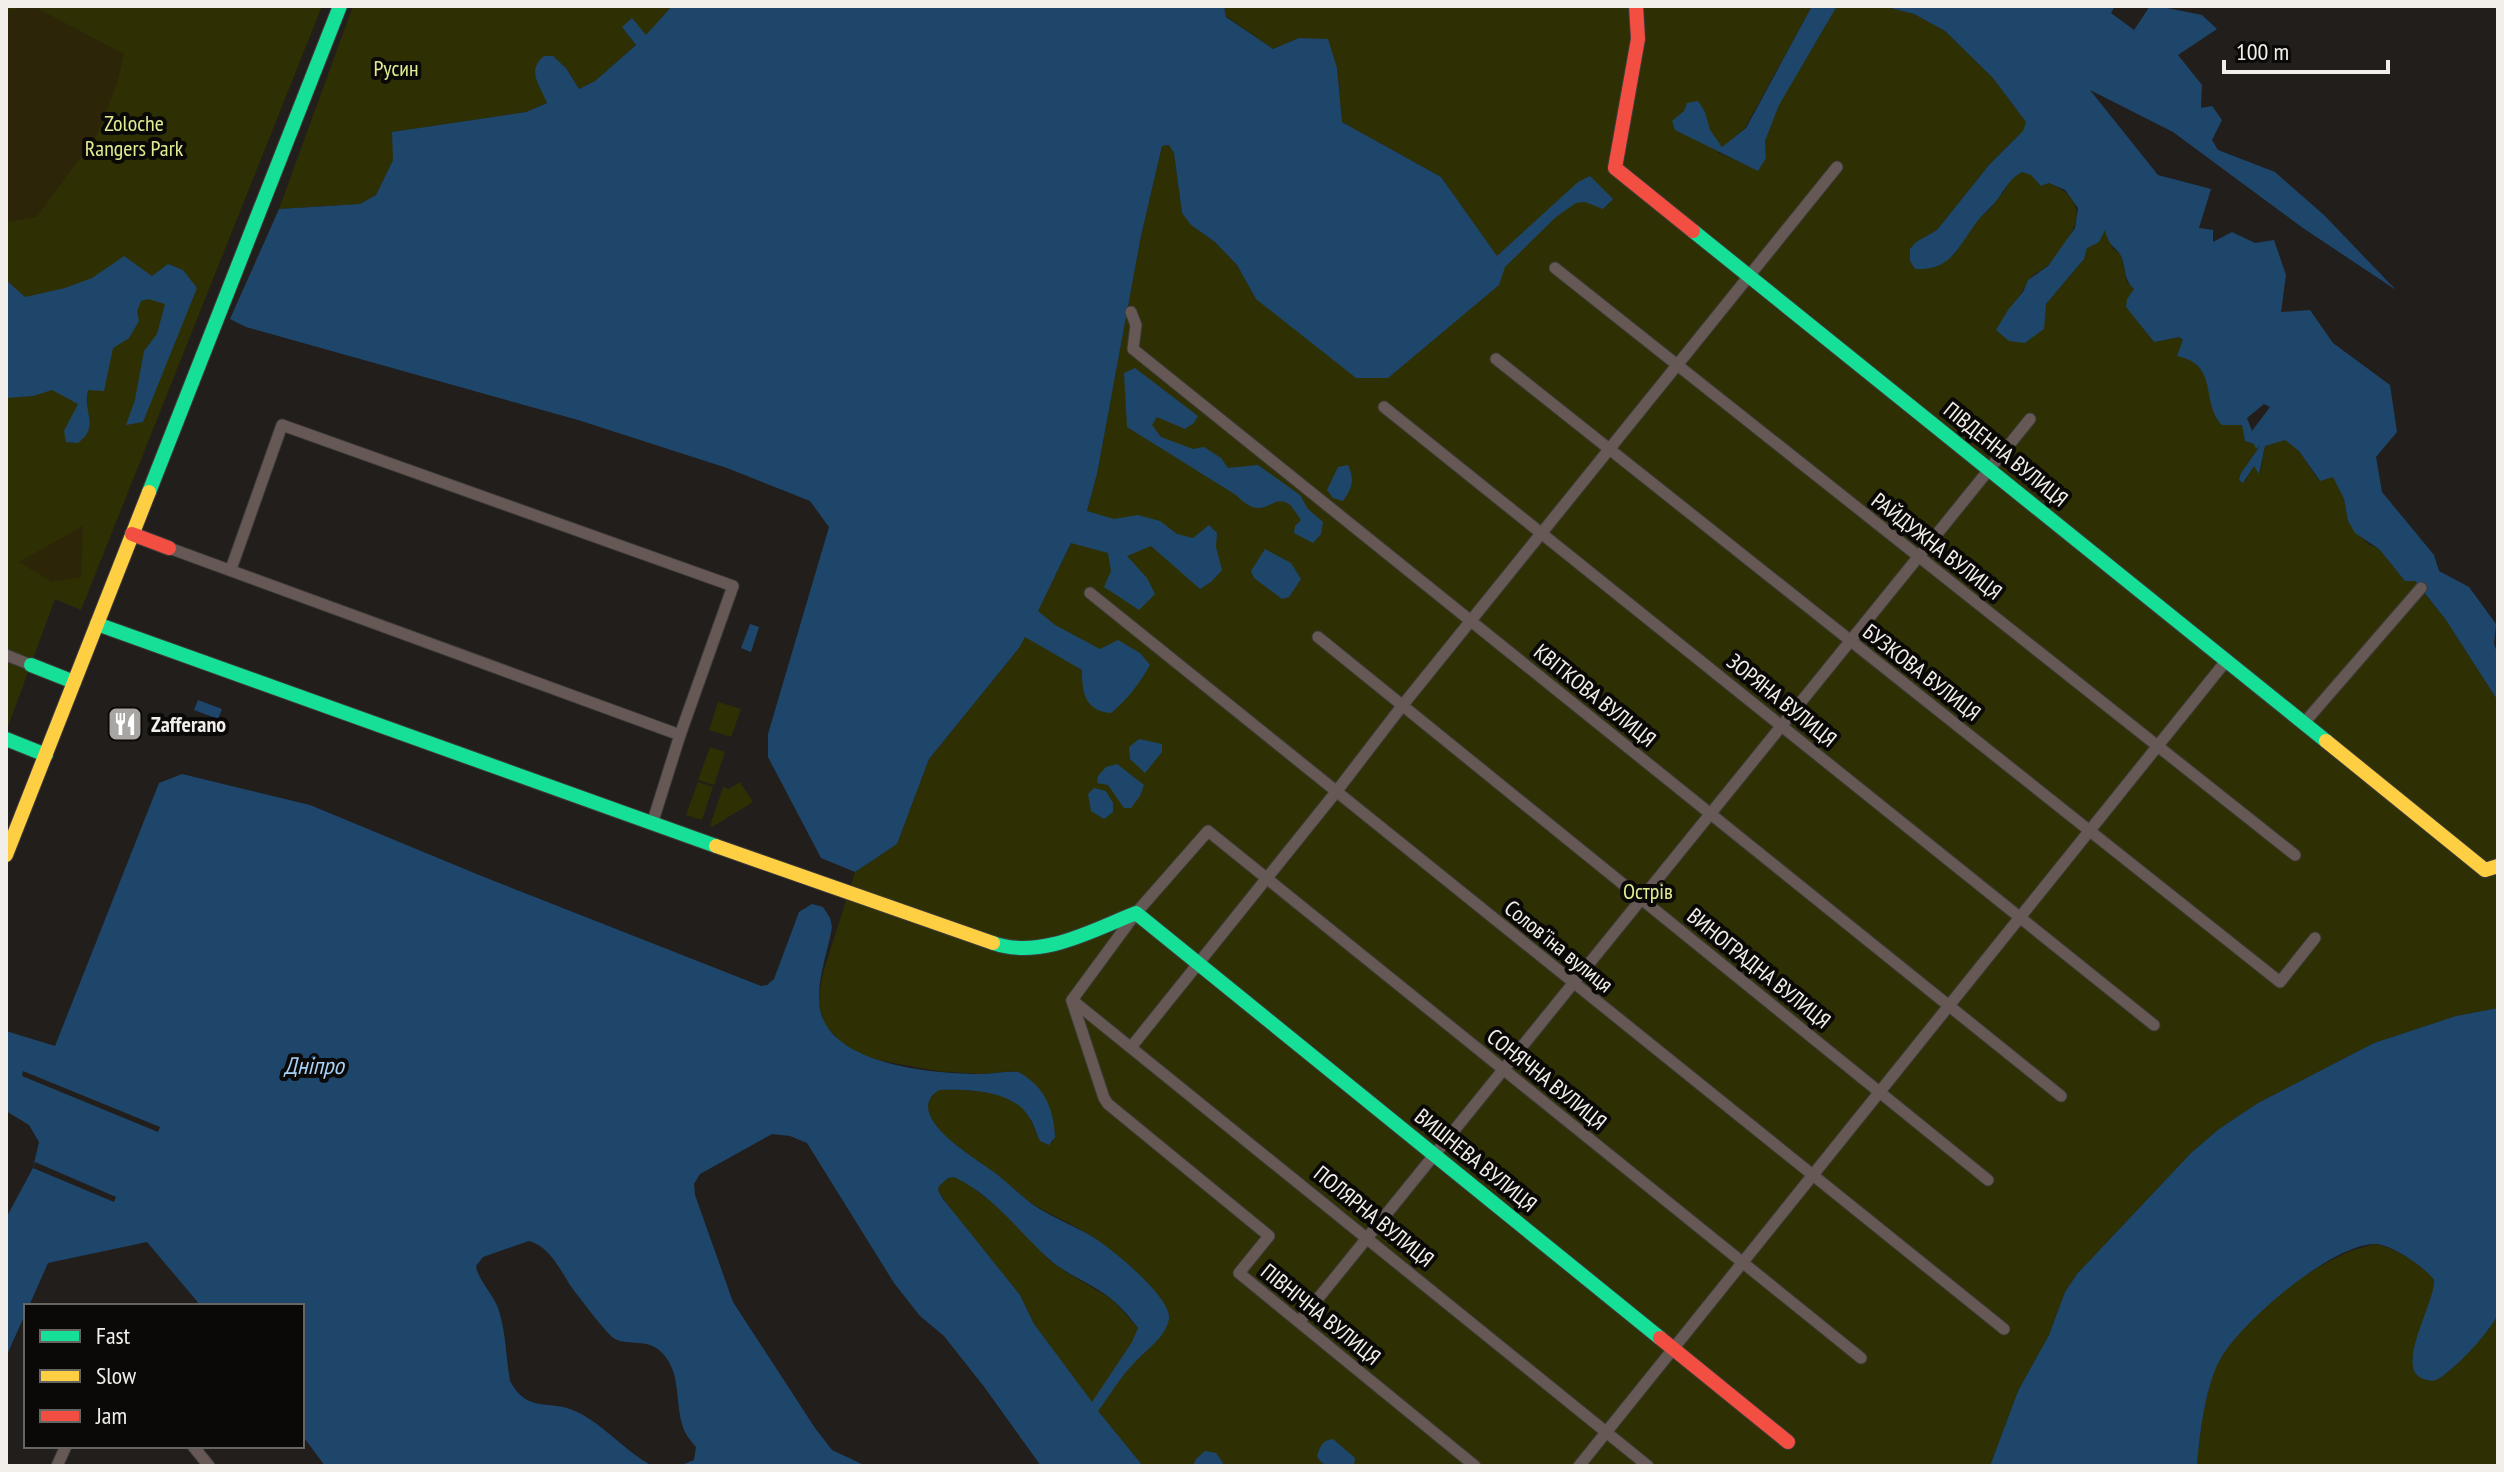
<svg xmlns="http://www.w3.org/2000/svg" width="2504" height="1472" font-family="'PT Sans Narrow',sans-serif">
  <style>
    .green { fill: #2e3004 }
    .sand { fill: #2c2508 }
    .water { fill: #1e466b; fill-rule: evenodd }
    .pier { fill: #211e1c }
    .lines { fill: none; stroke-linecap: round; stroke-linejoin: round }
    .street-casing { stroke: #3d3b3a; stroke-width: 13 }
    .fast-casing { stroke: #3d3b3a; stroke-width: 16 }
    .slow-casing { stroke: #3d3b3a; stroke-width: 16 }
    .jam-casing { stroke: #3d3b3a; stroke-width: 16 }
    .street { stroke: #665854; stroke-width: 11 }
    .fast { stroke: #16e098; stroke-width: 14 }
    .slow { stroke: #ffcf43; stroke-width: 14 }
    .jam { stroke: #f24e42; stroke-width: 14 }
    .labels { text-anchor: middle; stroke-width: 8; stroke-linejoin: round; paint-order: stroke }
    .park-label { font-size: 22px; fill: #e2ec91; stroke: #0b0907 }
    .street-label { font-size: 22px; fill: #f2eeea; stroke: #0b0907 }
    .poi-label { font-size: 22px; font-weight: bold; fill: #f2eeea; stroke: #0b0907; text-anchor: start }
    .water-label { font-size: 24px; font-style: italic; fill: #a9d0f7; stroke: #0b0907 }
  </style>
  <rect width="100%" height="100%" fill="#211e1c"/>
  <!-- green -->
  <g class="green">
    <path d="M6,6h316l-241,604 -26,-11 -49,133z"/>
    <path d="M353,6h319l-26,30 -14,-17 -10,8 14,18 -41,36 -16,8 -13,-21 -13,-12 -5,46 -22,10 -133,20v28l-17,35 -16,9 -81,5z"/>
    <path d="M1224,6h588l-67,122 -28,24 41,18 8,-12 -1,-17 14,-37 58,-98h46l31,8 31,17 48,47 33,44 -3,9 -34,34 -52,65 -21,12 37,14 25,-37 12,-10 13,-16 7,-14 12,-7 9,3 10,11 8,-3c46,20 26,50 1,80 -5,6 -14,9 -20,15 -5,6 -7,15 -13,22l8,43 9,-7 12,-32 38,-45 3,-11 18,-19 8,20 8,5 6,28 8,7 -8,10v8l27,35 25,-5 4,4 7,17 16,17 3,11 33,39 3,16 9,3 9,-2 -22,31 3,10 10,-18 6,8 5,-27 20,-7 14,12 20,30 14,-5 11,23 4,22 20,23 11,5 26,32h9l32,39 52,81v307l-42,8 -82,27 -116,60 -39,26 -28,24 -114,121 -12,18 -16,43 -31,56 -28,75h-847l-52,-63 -57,-79 -14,-29 -67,-82 -15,-23 1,-5 9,-7 6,-1 11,5 38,29 46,49 18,13 45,26 33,37 23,-24c-17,-28 -41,-50 -68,-70 -19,-14 -43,-24 -64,-36 -15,-9 -28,-23 -42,-34 -18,-13 -94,-57 -55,-82 27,-1 71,0 88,23 7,11 8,25 19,31l7,-2 2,-12 -41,-59 -34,3 -43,-3 -64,-12 -15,-5 -16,-10 -18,-21 -6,-23 5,-27 32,-101 42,-28 32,-85 90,-111 68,-136 10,-38 44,-238 21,-90 8,-1 4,8 8,60 9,12 24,17 22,23 19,34 248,-32 -63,-90 -99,-55 -5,-54 -38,-30 -26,11 -47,-33z"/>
    <path d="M718,702l23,7 -10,28 -22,-7z"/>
    <path d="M710,747l15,5 -11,33 -16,-5z"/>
    <path d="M698,782l15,5 -11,33 -16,-5z"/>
    <path d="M740,782l13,20 -41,25 -2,-1 13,-39 6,2z"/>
    <path d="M2375,1244c21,5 46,19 59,36v12l-22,67 36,13 41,-43 9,-14v151h-301c2,-29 9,-83 23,-108 23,-41 83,-86 126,-105 9,-4 20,-6 29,-9z"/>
  </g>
  <!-- sand -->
  <g class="sand">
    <path d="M33,6l91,48 -7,30 -20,51 -60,82 -31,5v-211z"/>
    <path d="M83,526l-2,51 -29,5 -33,-20z"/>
  </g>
  <!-- water -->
  <g class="water">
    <path d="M672,6h552l2,11 47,32 26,-11 29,1 9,29 5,54 99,55 56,79 81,-74 12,-6 23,23 -10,10 -18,-7 -9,1 -20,14 -51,50 -6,18 -111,93h-32l-100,-79 -19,-34 -22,-23 -24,-17 -9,-12 -8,-60 -5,-8 -7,1 -21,90 -44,238 -10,37 27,8 24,-4 22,6 17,13 16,4 16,-13 8,8 -1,14 6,23 -11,12 -11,7 -49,-43 -24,10 20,22 8,16 -16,16 -35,-23 7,-16 -3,-18 -37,-10 -33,68 17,14 45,24 18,-9 22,13 10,12c-11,19 -22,34 -39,48 -26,-2 -29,-20 -29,-43l-57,-33 -6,11 -90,111 -32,85 -42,28 -34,-14 -53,-101v-23l61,-207 -19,-26 -83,-33 -149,-48 -332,-93 -16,-8 49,-110 81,-5 16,-9 17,-35 -1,-28 134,-20 21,-9c-7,-18 -21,-32 -3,-47h9l13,12 13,21 16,-8 41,-36 -14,-18 10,-9 14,17z"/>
    <path d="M1812,6h25l-58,99 -14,36 1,17 -8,13 -83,-41 -3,-9 12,-10 3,-8 11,-2 7,11 5,18 12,17 24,-19z"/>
    <path d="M1883,6h232l-4,7 23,17 16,-24h7l45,9 15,14 -39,26 24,30 -1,23 11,-2 10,14 -10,20 6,10 57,22 49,43 72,75 -93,-62 -130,-96 -83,-42 68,85 53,14 -12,39 14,2v12l19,-10 23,11 19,-3 12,35 -5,37 29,-2 23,33 57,42 7,47 -21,25 6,35 52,63 5,16 30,16 27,37 -2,20 4,11v46l-52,-81 -31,-39h-10l-26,-32 -24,-16 -7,-12 -4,-22 -11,-22 -13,4 -21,-30 -14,-11 -20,6 -6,28 -5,-8 -11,17 -4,-3 2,-7 19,-27 -4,3 -2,-5 -9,-3 -3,-16h-20c-22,-23 -2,-60 -45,-69l6,-16 -4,-3 -25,5 -28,-35 1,-8 7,-10c-10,-9 -8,-19 -12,-31 -5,-12 -12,-8 -17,-28l-6,12 -12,6 -3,11 -38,45 -2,25 -19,14 -16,-2 -13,-11 12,-20 15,-18 5,-12 20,-14 27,-38 3,-20 -13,-18 -16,-7 -8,3 -10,-11 -9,-3c-14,8 -15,15 -25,28 -6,8 -15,14 -21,23 -19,25 -25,48 -61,46l-5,-8v-12l6,-7 21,-12 52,-65 34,-34 3,-9 -33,-44 -48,-47 -31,-17zM2264,404l6,3 -18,24 -5,-13z"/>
    <path d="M124,256l28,20 16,-12 15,6 14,18 -54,134 -17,3 9,-25 9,-49 13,-17 8,-30 -17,-5 -7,2 -4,10 2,10 -10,17 -16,10 -9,43 -16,-1c-6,22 13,36 -10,53l-12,-1 -2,-11 14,-27 -26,-14 -19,6 -27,2v-118l19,17 40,-9 27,-10z"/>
    <path d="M1135,368l63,48 -4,7 -9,6 -28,-12 -5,8 9,12 32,12 11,-2 17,11 7,10 30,-3 42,30 8,14 15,13 -2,12 -8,9 -19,-10 1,-7 6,-6c-4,-5 -8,-13 -12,-16 -18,-12 -24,21 -53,-9l-109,-68 -3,-54z"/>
    <path d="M1348,465c7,15 4,23 -5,36l-10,-3 -6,-8 11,-23z"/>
    <path d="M1265,549l26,14 10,16 -12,18 -7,2 -28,-21 -3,-7z"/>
    <path d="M750,624l9,3 -8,25 -10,-4z"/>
    <path d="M198,700l24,9 -4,10 -24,-9z"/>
    <path d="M1139,739l23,5v8l-17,21 -15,-14 -1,-12z"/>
    <path d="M1117,764l27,21 -4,11 -9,12h-7l-16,-23 -11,-2 1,-7 8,-9z"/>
    <path d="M182,774l128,31 169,70 282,111 6,-1 7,-6 25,-67 13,-8 11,3 7,11 2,9c-4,24 -14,49 -13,73 1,65 114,74 163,74 12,0 24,-3 36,-2 26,13 36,37 37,65l-6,8 -9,-4c-4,-8 -6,-17 -11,-24 -16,-27 -62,-28 -90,-27 -39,25 38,69 55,82 13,10 25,22 38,32 20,14 44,22 64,35 17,11 76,59 73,80 -4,19 -22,30 -34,43 -14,14 -25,33 -37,49l45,55h-102l-56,-78 -41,-52 -24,-20 -26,-33 -87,-140 -17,-7 -18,-2 -72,40 -6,10 1,11 38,107 82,126 17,22 34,16h-187l15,-6 2,-13c-4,-5 -8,-9 -11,-15 -12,-26 -1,-61 -26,-82 -14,-12 -33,-3 -47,-13 -13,-13 -25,-30 -37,-45 -13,-17 -23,-45 -46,-51l-46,16 -7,9c2,15 18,28 23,45 7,22 7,47 11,70 18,33 38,18 65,30 29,13 50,41 78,55h-328l-23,-31v-129h-101l-54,-64 -99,21 -19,43h-3v6l-20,45v-139l27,-50 6,-26 -10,-17 -23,-14v-80l49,15 104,-263zM954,1177c39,18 64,54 95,82 14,13 32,20 48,30 17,10 29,23 41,39l-6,14 -40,60 -58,-78 -14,-29 -77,-96 -5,-9 1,-4 9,-8z"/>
    <path d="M1094,788l12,3 7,12v9l-9,7 -13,-8 -3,-17z"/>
    <path d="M2498,1008v307c-14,23 -33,43 -54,60 -5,4 -10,7 -17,5 -37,-6 9,-78 7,-100 -9,-13 -41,-34 -57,-36 -42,-3 -136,78 -156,114 -15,24 -22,79 -24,108h-207l28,-75 31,-56 16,-43 12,-18 114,-121 28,-24 39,-26 116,-60 82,-27z"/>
    <path d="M1333,1439l22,19 -1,8c-13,0 -31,4 -37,-10 3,-9 5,-16 16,-17z"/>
    <path d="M1205,1451l11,2 9,13h-32l3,-7z"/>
  </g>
  <!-- pier -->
  <g class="pier">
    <path d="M23,1071l137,56 -2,5 -136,-56z"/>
    <path d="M35,1162l81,35 -2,5 -81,-34z"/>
  </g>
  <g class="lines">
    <defs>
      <g id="street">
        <path d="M1555,268l740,587"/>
        <path d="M1131,312l5,13 -3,24 928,747"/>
        <path d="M1496,359l784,623 35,-44"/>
        <path d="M1384,407l770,618"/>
        <path d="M169,548l511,187"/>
        <path d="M231,569l51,-144 451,161 -53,149 -28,89"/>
        <path d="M1090,593l914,736"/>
        <path d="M1318,637l670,543"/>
        <path d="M6,655l25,10"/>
        <path d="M2304,723l117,-135"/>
        <path d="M1072,1000l64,-87 72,-82 653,527"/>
        <path d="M1072,1000l576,466"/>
        <path d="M1072,1001l32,97 4,6 161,132 -30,37 236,193"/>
        <path d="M1132,1046l204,-254 66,-86 435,-539"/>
        <path d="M1299,1322l731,-903"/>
        <path d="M193,1446l16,20"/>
        <path d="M57,1466l9,-20"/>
        <path d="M1579,1466l647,-805"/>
      </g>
      <g id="fast">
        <path d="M1693,231l633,510"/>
        <path d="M149,492l191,-486"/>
        <path d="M97,624l619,222"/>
        <path d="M31,665l43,17"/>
        <path d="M6,739l40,16"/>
        <path d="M993,943c48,17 100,-13 143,-30l524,425"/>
      </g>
      <g id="slow">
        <path d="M2326,741l159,129 13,-4"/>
        <path d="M716,846l277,97"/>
        <path d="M6,855l143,-363"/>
      </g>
      <g id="jam">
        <path d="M1636,6l2,33 -23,129 78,63"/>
        <path d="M132,534l37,14"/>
        <path d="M1660,1338l128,104"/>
      </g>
    </defs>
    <!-- street casing -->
    <use href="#street" class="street-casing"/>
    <!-- fast casing -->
    <use href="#fast" class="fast-casing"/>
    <!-- slow casing -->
    <use href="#slow" class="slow-casing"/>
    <!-- jam casing -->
    <use href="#jam" class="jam-casing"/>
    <!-- street -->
    <use href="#street" class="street"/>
    <!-- fast -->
    <use href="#fast" class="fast"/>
    <!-- slow -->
    <use href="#slow" class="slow"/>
    <!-- jam -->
    <use href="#jam" class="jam"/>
  </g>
  <!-- icons -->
  <defs>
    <symbol id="restaurant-square" viewBox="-11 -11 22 22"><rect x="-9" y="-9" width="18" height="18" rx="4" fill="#a9a5a2" stroke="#0b0907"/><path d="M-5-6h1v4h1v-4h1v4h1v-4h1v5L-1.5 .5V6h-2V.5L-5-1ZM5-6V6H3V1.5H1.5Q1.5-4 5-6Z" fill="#fff"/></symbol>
  </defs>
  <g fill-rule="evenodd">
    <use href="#restaurant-square" x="105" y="704" width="40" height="40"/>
  </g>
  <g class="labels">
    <!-- park labels -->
    <g class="park-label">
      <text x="396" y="76">Русин</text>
      <text x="134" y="131">Zoloche<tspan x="134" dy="25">Rangers Park</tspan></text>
      <text x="1648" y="899">Острів</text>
    </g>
    <!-- street labels -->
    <g class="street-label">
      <text transform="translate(2006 454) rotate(39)" y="8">ПІВДЕННА ВУЛИЦЯ</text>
      <text transform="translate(1937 546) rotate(38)" y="8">РАЙДУЖНА ВУЛИЦЯ</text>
      <text transform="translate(1922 672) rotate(38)" y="8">БУЗКОВА ВУЛИЦЯ</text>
      <text transform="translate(1595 695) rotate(39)" y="8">КВІТКОВА ВУЛИЦЯ</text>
      <text transform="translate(1782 700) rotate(39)" y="8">ЗОРЯНА ВУЛИЦЯ</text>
      <text transform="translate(1559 946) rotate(39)" y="8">Соловʼїна вулиця</text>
      <text transform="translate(1759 968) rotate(39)" y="8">ВИНОГРАДНА ВУЛИЦЯ</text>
      <text transform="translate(1547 1079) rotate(39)" y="8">СОНЯЧНА ВУЛИЦЯ</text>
      <text transform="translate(1476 1160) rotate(39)" y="8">ВИШНЕВА ВУЛИЦЯ</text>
      <text transform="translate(1374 1216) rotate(39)" y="8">ПОЛЯРНА ВУЛИЦЯ</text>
      <text transform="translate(1321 1314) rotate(39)" y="8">ПІВНІЧНА ВУЛИЦЯ</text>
    </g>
    <!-- poi labels -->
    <g class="poi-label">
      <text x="151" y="732">Zafferano</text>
    </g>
    <!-- water labels -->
    <g class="water-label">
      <text x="314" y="1074">Дніпро</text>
    </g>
  </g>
  <!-- border -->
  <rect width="2504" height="1472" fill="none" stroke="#f2eeea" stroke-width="16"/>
  <!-- legend -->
  <rect x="24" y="1304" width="280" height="144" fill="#0b0907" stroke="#676562" stroke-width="2"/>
  <rect x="40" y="1330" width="40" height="12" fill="#16e098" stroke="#676562" stroke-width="2"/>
  <text x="96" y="1344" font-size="24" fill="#f2eeea">Fast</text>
  <rect x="40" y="1370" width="40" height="12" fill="#ffcf43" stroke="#676562" stroke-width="2"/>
  <text x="96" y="1384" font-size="24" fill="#f2eeea">Slow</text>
  <rect x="40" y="1410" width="40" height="12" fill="#f24e42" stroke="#676562" stroke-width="2"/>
  <text x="96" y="1424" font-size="24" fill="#f2eeea">Jam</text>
  <!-- scale -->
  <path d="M2224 60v12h164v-12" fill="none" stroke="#f2eeea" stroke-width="4"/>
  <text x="2236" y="60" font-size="24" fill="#f2eeea" stroke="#0b0907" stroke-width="6" paint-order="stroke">100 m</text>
</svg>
